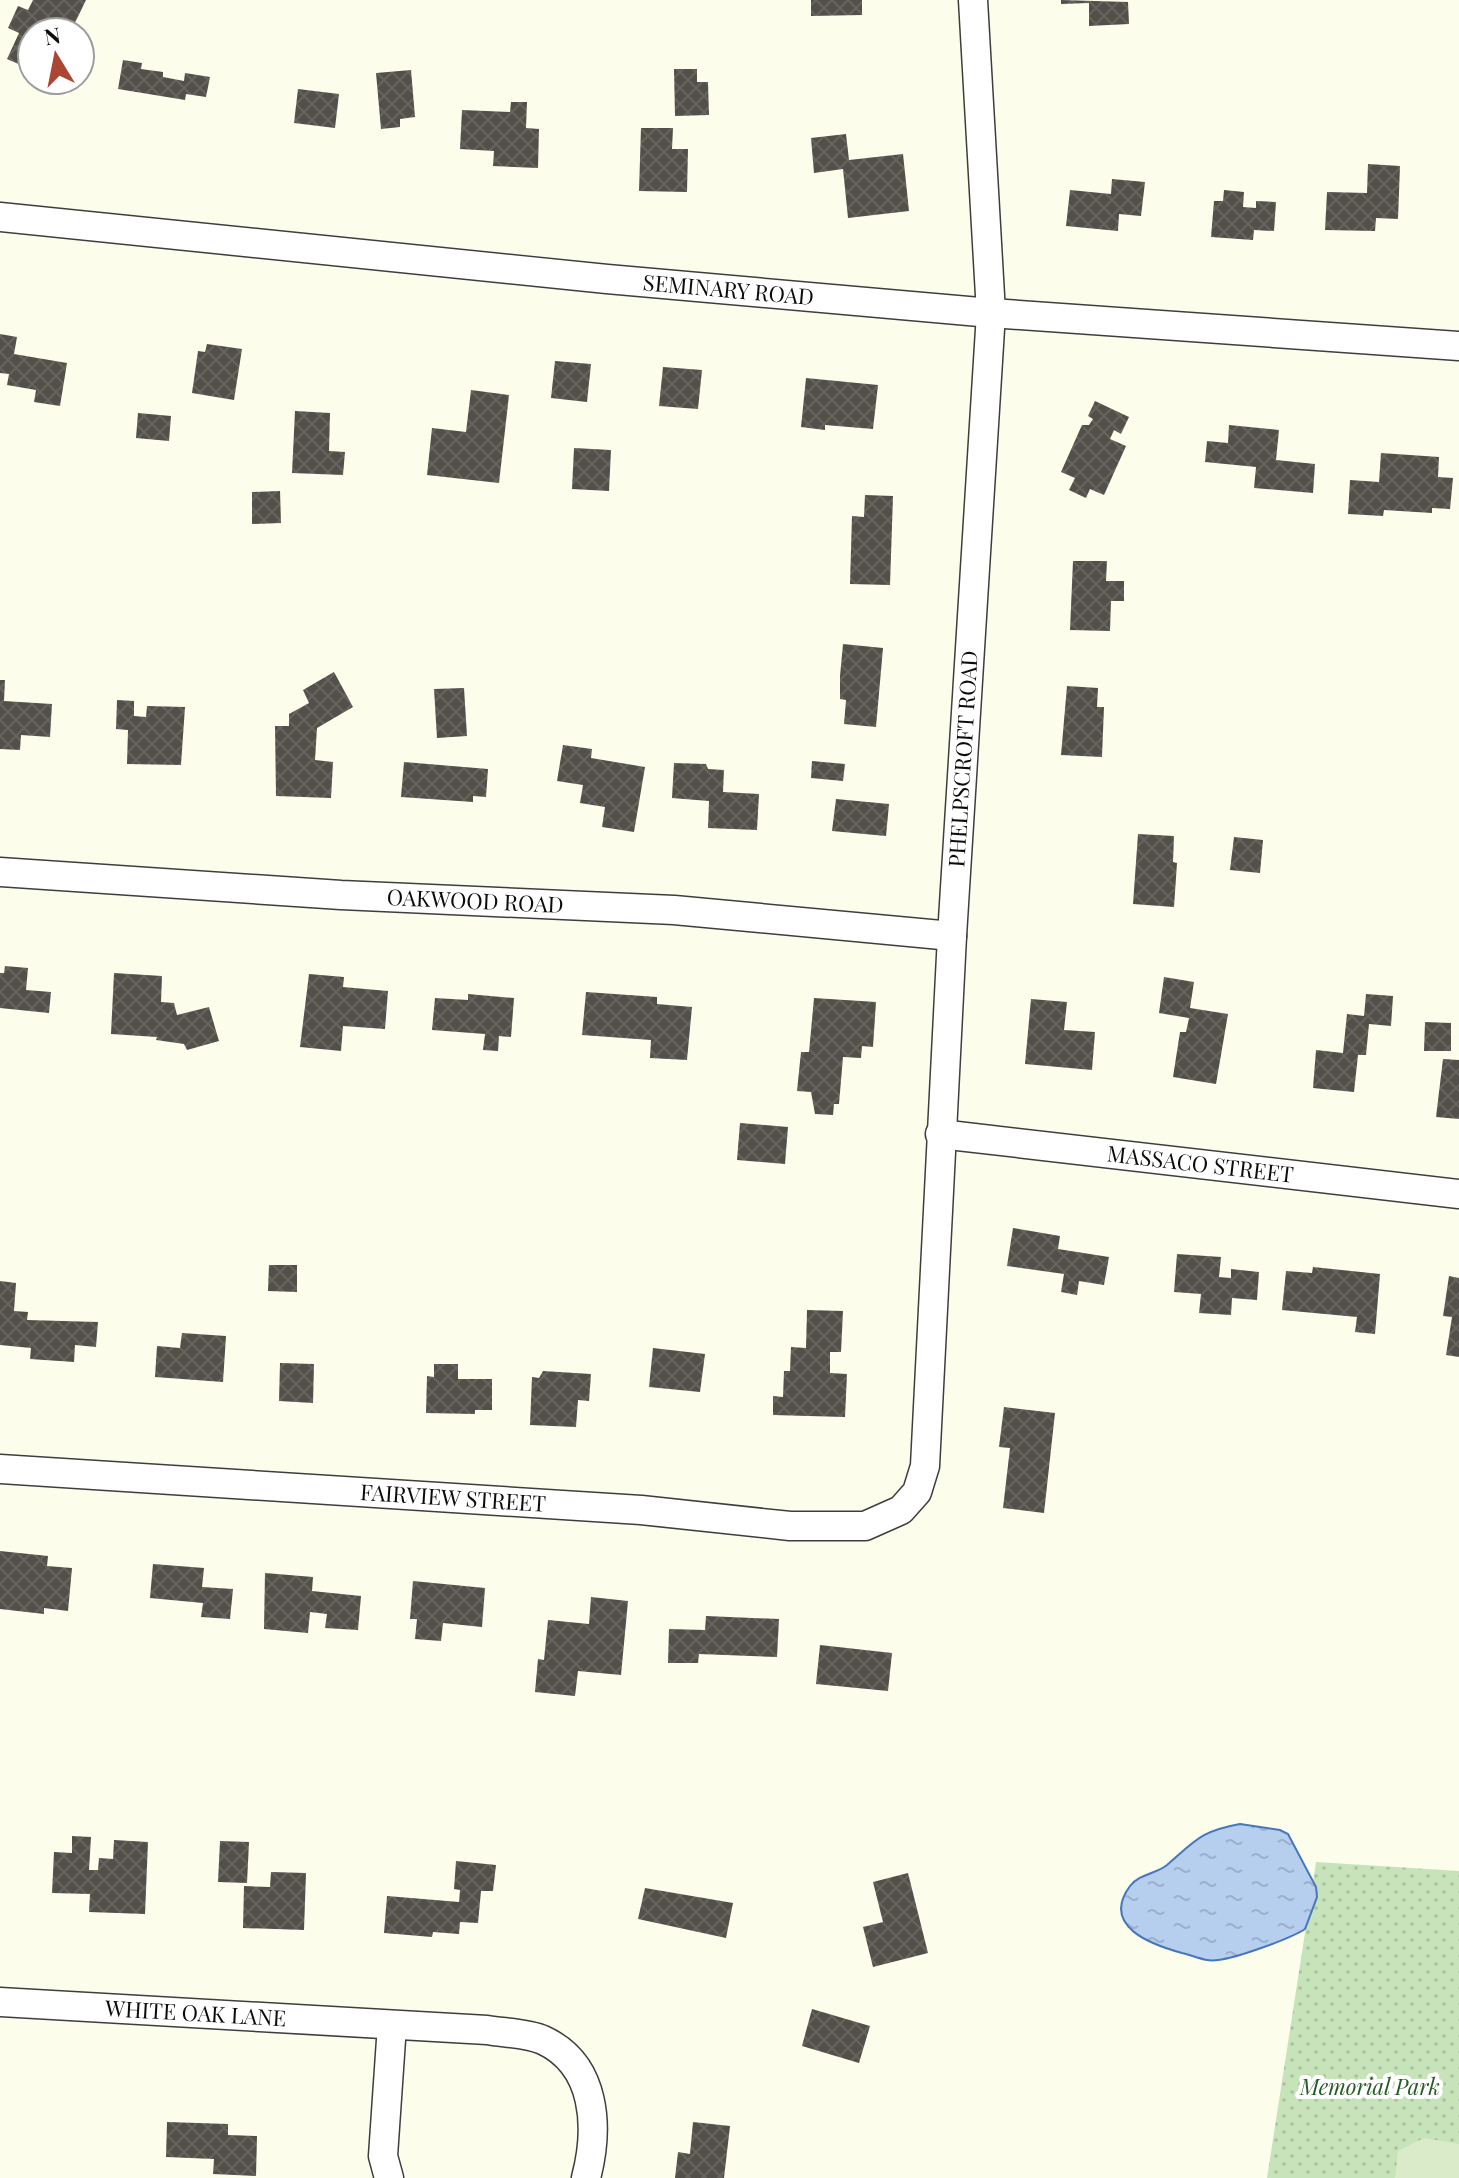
<svg xmlns="http://www.w3.org/2000/svg" width="1459" height="2178" font-family="'Playfair Display',serif">
  <style>
    .grass { fill: url(#grass-dots) }
    .pitch { fill: #daebca }
    .water { fill: url(#water-ripples); stroke: #4677bd; stroke-width: 2 }
    .building { fill: url(#building-cross-hatch) }
    .lines { fill: none; stroke-linecap: round; stroke-linejoin: round }
    .minor-casing { stroke: #3e3e3e; stroke-width: 31 }
    .minor { stroke: #fff; stroke-width: 28 }
    .labels { text-anchor: middle; stroke-width: 8; stroke-linejoin: round; paint-order: stroke }
    .street-label { font-size: 22px; fill: #0b0b0b; stroke: #fff }
    .park-label { font-size: 22px; font-style: italic; fill: #255b24; stroke: #fff }
  </style>
  <defs>
    <pattern id="grass-dots" width="8" height="8" patternUnits="userSpaceOnUse" patternTransform="scale(2)"><rect width="8" height="8" fill="#c7e3ba"/><path d="M2 2h.1M6 6h.1" fill="none" stroke="#aac19f" stroke-width="1.8" stroke-linecap="round"/></pattern>
    <pattern id="water-ripples" width="26" height="14" patternUnits="userSpaceOnUse" patternTransform="scale(2)"><rect width="26" height="14" fill="#b6cfee"/><path d="M2 4q2-2 4 0t4 0M15 11q2-2 4 0t4 0" fill="none" stroke="#9bb0cb"/></pattern>
    <pattern id="building-cross-hatch" width="8" height="8" patternUnits="userSpaceOnUse" patternTransform="scale(2)"><rect width="8" height="8" fill="#534f49"/><path d="M0 0l8 8M0 8l8-8" fill="none" stroke="#67645f"/></pattern>
  </defs>
  <rect width="100%" height="100%" fill="#fdfdec"/>
  <!-- grass -->
  <path class="grass" d="M1316,1862l143,9v307h-192z"/>
  <!-- pitch -->
  <path class="pitch" d="M1424,2138l35,6v34h-64l3,-27z"/>
  <!-- water -->
  <path class="water" d="M1240,1824l40,6 8,4 28,53 1,10 -12,32c-15,10 -69,29 -87,31 -13,2 -23,-4 -36,-7 -29,-8 -82,-26 -52,-67 9,-12 26,-12 37,-21 29,-25 34,-34 73,-41z"/>
  <!-- building -->
  <g class="building">
    <path d="M33,0h53l-15,31 -10,-5 -2,6h-27v38l-25,-11 12,-26 -11,-5 10,-22 10,4z"/>
    <path d="M811,0h51v15l-51,1z"/>
    <path d="M1061,0l67,2 1,22 -40,2v-23l-28,1z"/>
    <path d="M123,60l19,3 -1,6 22,3v5l21,4 1,-8 25,4 -4,20 -20,-3 -1,6 -67,-11z"/>
    <path d="M674,69h23v13h11l1,33 -34,1z"/>
    <path d="M411,70l4,47 -15,2v8l-19,2 -5,-56z"/>
    <path d="M298,89l41,5 -4,34 -41,-5z"/>
    <path d="M511,102h16l-1,26 13,1 -1,39 -45,-2 1,-15 -34,-2 2,-39 48,2z"/>
    <path d="M641,128h32l-1,21h16l-1,43 -48,-1z"/>
    <path d="M846,134l3,26 54,-6 6,57 -61,7 -5,-49 -29,4 -3,-35z"/>
    <path d="M1368,164l32,2 -2,53 -22,-1 -1,13 -50,-1 2,-38 40,1z"/>
    <path d="M1112,179l33,3 -4,34 -22,-2 -1,17 -52,-5 4,-36 41,4z"/>
    <path d="M1224,190l20,2 -1,15 13,1v-7l20,1 -2,29 -20,-1 -1,10 -42,-3 3,-36h9z"/>
    <path d="M0,334l17,3 -3,17 53,9 -7,43 -26,-4 2,-12 -29,-5 2,-11 -9,-1z"/>
    <path d="M207,344l35,5 -8,51 -42,-7 6,-42 7,1z"/>
    <path d="M555,361l36,3 -4,38 -36,-4z"/>
    <path d="M663,367l39,3 -4,39 -39,-3z"/>
    <path d="M806,378l72,7 -5,44 -48,-4v5l-24,-3z"/>
    <path d="M471,390l38,5 -10,88 -72,-8 5,-47 34,4z"/>
    <path d="M1095,401l34,16 -8,17 -7,-4 -4,9 16,7 -22,49 -14,-6 -4,9 -17,-8 6,-12 -14,-6 21,-47h7l4,-6 -5,-3z"/>
    <path d="M295,411l35,2 -1,38 16,1 -2,23 -51,-2z"/>
    <path d="M138,413l33,3 -2,25 -33,-3z"/>
    <path d="M1229,425l50,5 -3,30 39,4 -2,29 -59,-5 2,-21 -51,-5 2,-21 21,2z"/>
    <path d="M574,448l37,2 -2,41 -37,-2z"/>
    <path d="M1381,453l58,4 -1,20 15,1 -3,31 -18,-1v5l-48,-3 -1,6 -35,-2 2,-34 29,2z"/>
    <path d="M280,491l1,32 -29,1v-32z"/>
    <path d="M865,495l28,1 -3,89 -40,-1 2,-68 12,1z"/>
    <path d="M1073,561h34l-1,20h18v20h-13l-1,30 -40,-1z"/>
    <path d="M843,644l40,4 -7,79 -32,-3 2,-24 -6,-1v-23z"/>
    <path d="M334,672l19,35 -36,21 -2,32 18,2 -2,36 -55,-2 -1,-70h14v-12l20,-11 -6,-13z"/>
    <path d="M0,680h5l-1,21 48,3 -2,33 -29,-2 -1,15 -20,-1z"/>
    <path d="M1067,686l31,2 -1,19h7l-2,50 -41,-2z"/>
    <path d="M464,688l3,48 -30,2 -3,-49z"/>
    <path d="M117,700l17,1v15l12,1 1,-11 38,1 -4,58 -54,-1 1,-34 -12,-1z"/>
    <path d="M563,745l29,4 -1,9 54,9 -11,65 -32,-5 3,-20 -25,-4 3,-18 -26,-4z"/>
    <path d="M812,761l33,3 -2,17 -32,-3z"/>
    <path d="M404,762l84,7 -2,28 -13,-1v6l-72,-5z"/>
    <path d="M674,763l32,1 2,5 16,1 -1,22 36,2 -2,36 -49,-2 1,-27 -37,-3z"/>
    <path d="M836,799l53,5 -3,32 -54,-5z"/>
    <path d="M1138,834l36,2 -1,26 4,1 -3,44 -41,-3z"/>
    <path d="M1234,837l29,3 -3,33 -30,-3z"/>
    <path d="M5,966l23,2 -2,22 25,2 -2,21 -49,-5v-35h4z"/>
    <path d="M114,973l48,3 -1,26 13,1 3,12 32,-8 10,34 -32,9 -3,-6 -28,-4 1,-3 -46,-3z"/>
    <path d="M309,974l35,3 -1,10 45,4 -3,38 -42,-3 -2,25 -41,-4z"/>
    <path d="M1164,977l30,5 -4,26 38,6 -12,70 -43,-7 7,-45h6l3,-14 -30,-5z"/>
    <path d="M586,992l71,5v7l35,3 -5,53 -37,-2 1,-18 -69,-5z"/>
    <path d="M468,994l46,4 -3,39 -12,-1 -1,15 -15,-1 2,-16 -53,-4 3,-32 33,2z"/>
    <path d="M1366,994l27,2 -2,30 -22,-2 -3,31h-8l-4,37 -41,-4 3,-38 27,3 4,-39 17,2z"/>
    <path d="M814,998l62,4 -3,45 -11,-1 -1,12 -18,-1 -4,47h-5l-1,11 -18,-1 -4,-22 -14,-1 4,-39h8z"/>
    <path d="M1031,999l36,3 -3,28 31,2 -3,38 -67,-6z"/>
    <path d="M1425,1022l26,1v28h-27z"/>
    <path d="M1443,1059l16,1v59l-23,-2z"/>
    <path d="M740,1123l48,4 -3,37 -48,-4z"/>
    <path d="M1013,1228l47,8 -2,13 51,8 -5,28 -25,-4 -2,14 -16,-3 3,-18 -57,-8z"/>
    <path d="M1177,1254l44,3 -2,20 12,1v-9l28,3 -2,28 -25,-2 -1,17 -32,-2 2,-19 -27,-2z"/>
    <path d="M269,1265h28v27l-29,-1z"/>
    <path d="M1313,1267l67,7 -5,60 -20,-2 2,-15 -75,-7 4,-39 26,2z"/>
    <path d="M1449,1276l10,2v79l-13,-2 6,-38 -9,-1z"/>
    <path d="M0,1281l16,2 -2,28 14,1 -1,8 71,2 -2,25 -21,-2 -1,17 -44,-3 1,-11 -31,-3z"/>
    <path d="M807,1310l36,1 -2,41h-11v21l17,1 -2,43 -72,-2v-19l10,1 1,-26h6l1,-24 15,1z"/>
    <path d="M182,1333l44,3 -3,46 -68,-5 2,-31 23,2z"/>
    <path d="M653,1348l52,6 -5,38 -51,-5z"/>
    <path d="M280,1363l34,1 -1,39 -34,-2z"/>
    <path d="M434,1364h24v15h34v31h-17v4l-49,-1 1,-37 7,1z"/>
    <path d="M543,1371l48,3 -2,27 -11,-1 -2,27 -46,-2 2,-48 7,1z"/>
    <path d="M1004,1407l51,6 -11,100 -41,-5 7,-60 -11,-1z"/>
    <path d="M0,1551l48,5 -1,10 25,2 -4,43 -24,-3v6l-44,-5z"/>
    <path d="M153,1564l51,4 -2,19 31,2 -3,30 -29,-2 2,-14 -53,-5z"/>
    <path d="M265,1573l48,4 -1,14 49,5 -3,34 -33,-2 2,-14 -17,-2 -2,21 -44,-4z"/>
    <path d="M413,1581l72,7 -3,39 -39,-4 -2,18 -26,-2 2,-20h-7z"/>
    <path d="M591,1597l37,4 -7,74 -43,-4 -3,25 -40,-4 3,-33 6,1 4,-40 41,4z"/>
    <path d="M706,1616l73,3 -2,38 -78,-3 -1,9h-30l1,-34 36,1z"/>
    <path d="M820,1645l72,8 -4,38 -72,-7z"/>
    <path d="M72,1836l19,1 -2,33h9l1,-12 14,1 1,-19 34,2 -3,72 -56,-2 1,-18 -38,-1 2,-41 18,1z"/>
    <path d="M220,1841l29,1 -2,41 -29,-1z"/>
    <path d="M456,1861l40,4 -3,26h-12l-3,32 -18,-1 -1,12 -26,-2 -1,5 -48,-4 3,-37 72,6 1,-12 -6,-1z"/>
    <path d="M271,1872l35,1 -2,57 -61,-2 1,-42 26,1z"/>
    <path d="M908,1873l20,80 -55,14 -10,-40 20,-5 -10,-40z"/>
    <path d="M645,1888l88,15 -7,35 -88,-19z"/>
    <path d="M812,2009l58,17 -11,37 -57,-17z"/>
    <path d="M167,2122l61,2v11l29,1 -1,40 -43,-2 1,-15 -48,-2z"/>
    <path d="M693,2122l37,4 -6,52h-49l3,-26 12,2z"/>
  </g>
  <g class="lines">
    <defs>
      <g id="minor">
        <path id="s1" d="M0,217l607,62 384,34 468,33"/>
        <path id="s2" d="M0,872l341,23 333,15 278,26"/>
        <path id="s3" d="M940,1134l519,60"/>
        <path id="s4" d="M0,1469l641,41 149,16h75l36,-16 16,-18 8,-26 27,-530 39,-623 -18,-313"/>
        <path id="s5" d="M0,2002l487,28c17,3 40,3 56,10 54,25 56,88 43,138"/>
        <path d="M389,2178l-6,-22 9,-131"/>
      </g>
    </defs>
    <!-- minor casing -->
    <use href="#minor" class="minor-casing"/>
    <!-- minor -->
    <use href="#minor" class="minor"/>
  </g>
  <g class="labels">
    <!-- street labels -->
    <g class="street-label">
      <text dy="8" stroke="none"><textPath href="#s1" startOffset="732">SEMINARY ROAD</textPath></text>
      <text dy="8" stroke="none"><textPath href="#s4" startOffset="1666">PHELPSCROFT ROAD</textPath></text>
      <text dy="8" stroke="none"><textPath href="#s2" startOffset="476">OAKWOOD ROAD</textPath></text>
      <text dy="8" stroke="none"><textPath href="#s3" startOffset="262">MASSACO STREET</textPath></text>
      <text dy="8" stroke="none"><textPath href="#s4" startOffset="454">FAIRVIEW STREET</textPath></text>
      <text dy="8" stroke="none"><textPath href="#s5" startOffset="196">WHITE OAK LANE</textPath></text>
    </g>
    <!-- park labels -->
    <g class="park-label">
      <text x="1370" y="2095">Memorial Park</text>
    </g>
  </g>
  <!-- north arrow -->
  <g transform="translate(56 56) rotate(350)"><circle r="38" fill="#ffffff" stroke="#9d9d9d" stroke-width="2"/>
  <path d="M0-6L14 30L0 20L-14 30Z" fill="#ab4534"/>
  <text y="-12" font-size="22" font-weight="bold" text-anchor="middle" fill="#0b0b0b">N</text>
  </g>
</svg>
